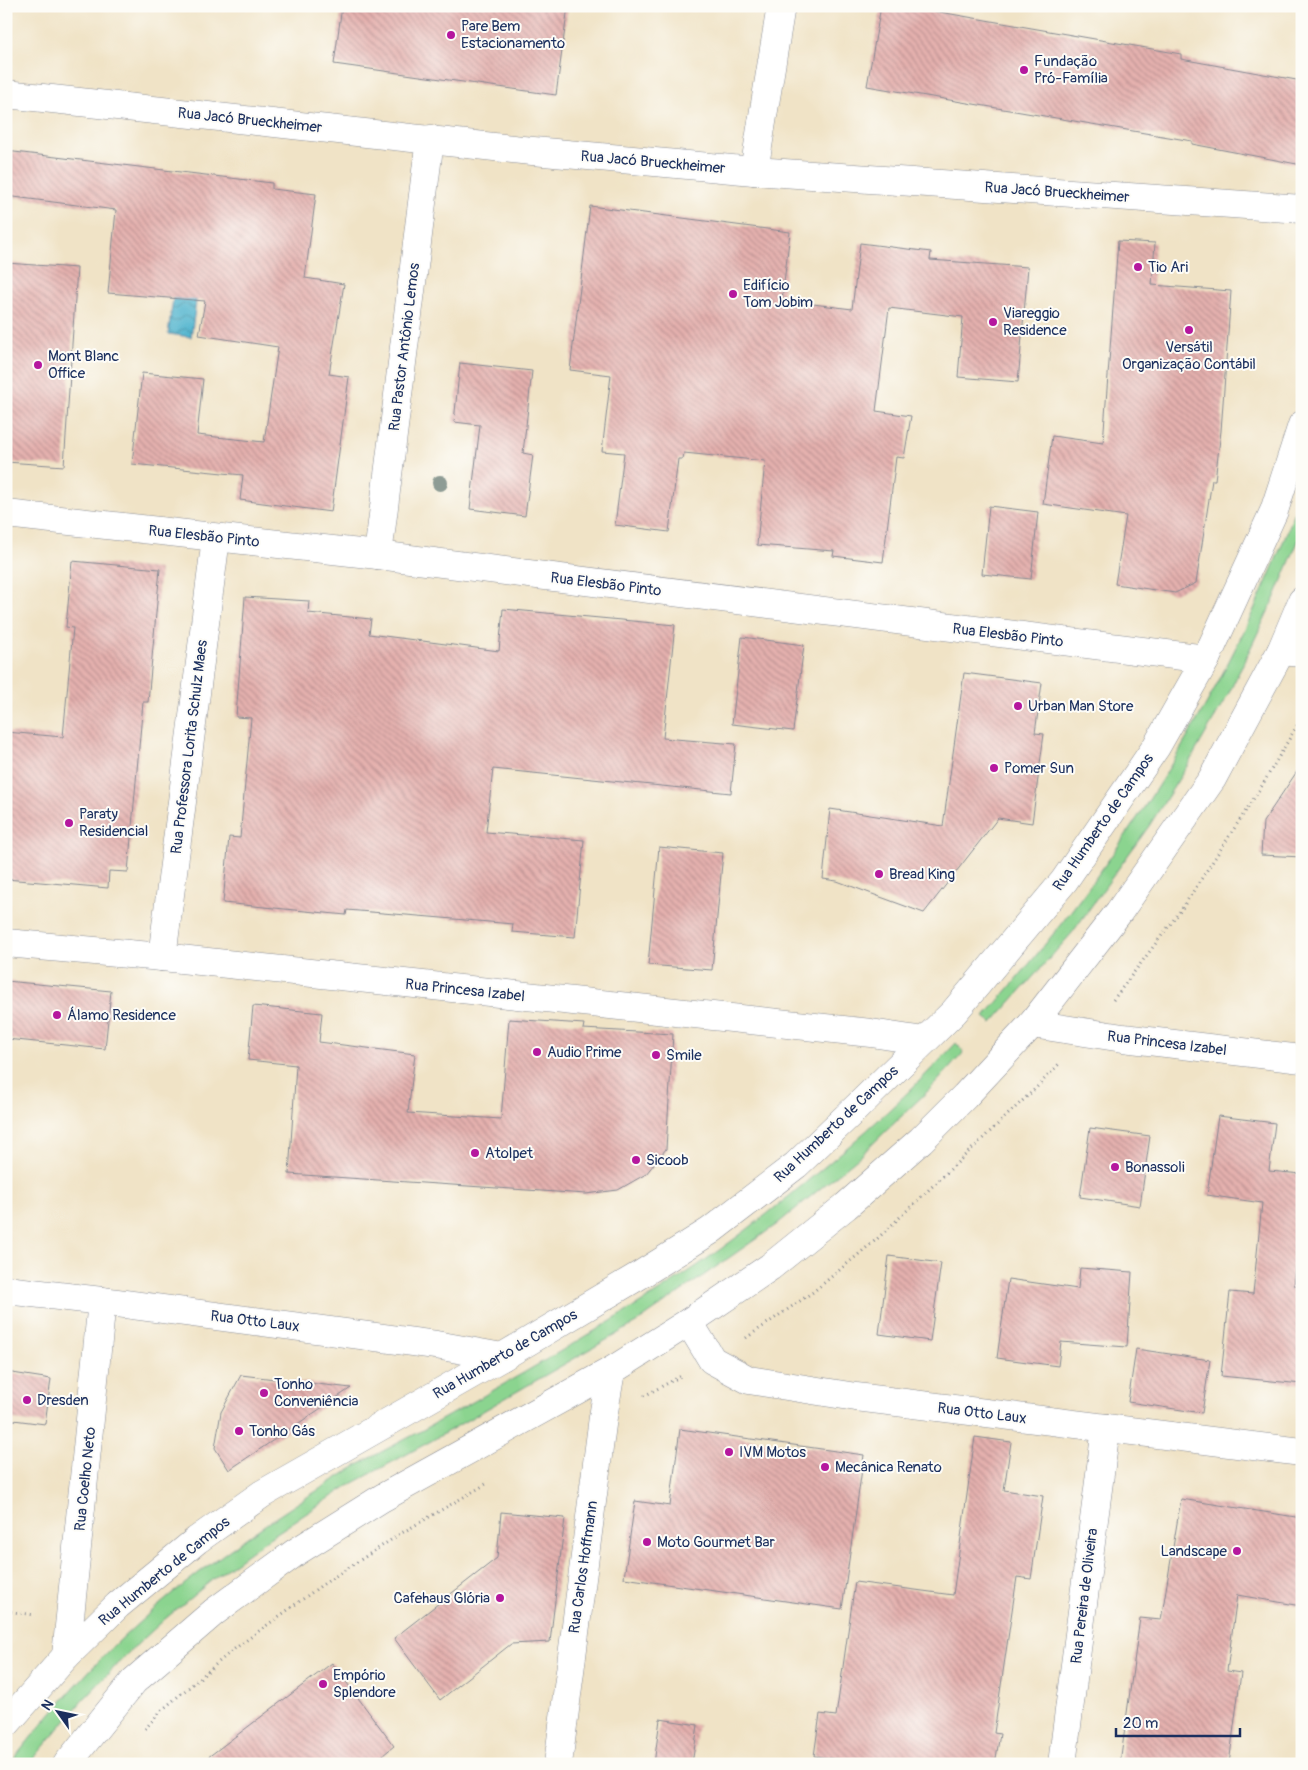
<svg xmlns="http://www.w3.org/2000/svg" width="1308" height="1770" font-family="Pangolin,sans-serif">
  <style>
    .grass { fill: #8bd48f; stroke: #538276 }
    .water { fill: url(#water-waves); stroke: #357296 }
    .building { fill: url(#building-back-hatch) }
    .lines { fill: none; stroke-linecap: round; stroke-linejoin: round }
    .minor-casing { stroke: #868992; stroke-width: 29 }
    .tertiary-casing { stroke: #868992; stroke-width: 29 }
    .primary-casing { stroke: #868992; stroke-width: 29 }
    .path { stroke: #868992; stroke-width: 3; stroke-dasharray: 1 4; stroke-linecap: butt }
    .minor { stroke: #fff; stroke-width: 28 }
    .tertiary { stroke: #fff; stroke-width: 28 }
    .primary { stroke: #fff; stroke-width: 28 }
    .tree { fill: #8e9c95 }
    .poi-dot { fill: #b5179e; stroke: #fdfcf7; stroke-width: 2 }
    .labels { text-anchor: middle; stroke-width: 4; stroke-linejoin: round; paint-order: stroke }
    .poi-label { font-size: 15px; fill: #1b2f5e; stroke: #fdfcf7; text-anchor: start }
    .street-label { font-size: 15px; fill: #1b2f5e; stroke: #fdfcf7 }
  </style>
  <defs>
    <pattern id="water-waves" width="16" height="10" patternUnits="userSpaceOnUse" patternTransform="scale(1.25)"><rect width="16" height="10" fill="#4fb4ce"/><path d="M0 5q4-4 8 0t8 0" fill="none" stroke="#4193aa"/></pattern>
    <pattern id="building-back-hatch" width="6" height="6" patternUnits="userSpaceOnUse" patternTransform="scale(1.25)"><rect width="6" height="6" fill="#e5b1ae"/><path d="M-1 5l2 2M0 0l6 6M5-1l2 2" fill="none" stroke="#b99091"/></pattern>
  </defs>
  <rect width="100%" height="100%" fill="#fdfcf7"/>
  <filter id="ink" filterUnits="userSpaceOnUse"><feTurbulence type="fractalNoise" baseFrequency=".02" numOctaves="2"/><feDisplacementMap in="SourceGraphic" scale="10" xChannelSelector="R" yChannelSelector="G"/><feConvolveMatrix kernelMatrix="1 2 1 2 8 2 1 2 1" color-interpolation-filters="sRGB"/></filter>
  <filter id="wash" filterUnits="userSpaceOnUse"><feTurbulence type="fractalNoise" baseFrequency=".0096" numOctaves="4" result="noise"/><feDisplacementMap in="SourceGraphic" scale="20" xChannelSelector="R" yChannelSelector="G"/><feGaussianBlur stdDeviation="1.12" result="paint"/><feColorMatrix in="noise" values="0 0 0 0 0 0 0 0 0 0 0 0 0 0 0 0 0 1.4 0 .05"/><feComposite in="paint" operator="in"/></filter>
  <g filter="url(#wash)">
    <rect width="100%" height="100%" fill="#f0e3c6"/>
    <!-- grass -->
    <g class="grass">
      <path d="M1302,492v40l-28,67 -45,94 -42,73 -38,60 -77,107 -80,90 -8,-6c136,-154 249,-331 318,-525z"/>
      <path d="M956,1043l8,9 -30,33 -73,70 -85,70 -63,44 -77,54 -205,118 -83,45 -79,52 -56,41 -48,40 -37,34 -46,48 -53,63h-19c33,-43 69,-84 108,-122 66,-63 143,-117 221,-165 27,-18 56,-32 84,-47 68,-38 136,-77 203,-118 65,-39 127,-85 185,-134 51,-42 100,-86 145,-135z"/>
    </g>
    <!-- water -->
    <path class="water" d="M174,292l23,3 -6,42 -23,-3z"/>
    <g id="blocks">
      <!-- building -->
      <g class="building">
        <path d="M342,6h226l-12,89 -222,-31z"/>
        <path d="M881,6h24l276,48v5l121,22v84l-110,-21v-3l-325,-55z"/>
        <path d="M6,151l266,32v6l44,5 -11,84 39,6 -15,90 20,3 -18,135 -91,-12 3,-25 -111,-11 10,-91 61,6 -6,56 67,7 14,-95 -79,-12 6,-34 -97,-8 8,-83 -110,-14z"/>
        <path d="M590,206l200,26 -8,68 70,9 8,-66 71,9 -1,8 98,7 -10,115 -60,-5 5,-60 -74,-9 -13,103 35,5 -7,42 -8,-1 -13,105 -50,-6 1,-5 -77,-6 8,-84 -81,-8 -1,6h-5l-9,73 -54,-7 9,-72 -22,-2 9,-76 -41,-5z"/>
        <path d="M1118,241l37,2 -3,42 79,6 -10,140 -6,49h-3l-16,103 -21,10 -60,-9 11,-68 -83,-12 9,-68 51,7z"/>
        <path d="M6,263l71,5 -13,198 -58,-4z"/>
        <path d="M460,363l72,8 -9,82 10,2 -8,61 -55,-7 10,-84 -26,-3z"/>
        <path d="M989,506l49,6 -7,67 -49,-5z"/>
        <path d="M72,561l88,8 -12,133h-5l-15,170 -19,-1 -1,17 -102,-9v-147l57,5 10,-109 -7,-1z"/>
        <path d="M245,597l64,4 -1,12 63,6 -2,15 130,17 4,-42 172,16 -12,113 73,6 -5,49 -238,-24 -7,63 98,8 -9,97 -63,-5 1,-8 -166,-14 -1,5 -123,-12 6,-66 11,1 11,-120 -15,-1z"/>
        <path d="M742,637l62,8 -11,86 -61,-7z"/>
        <path d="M964,673l78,10 -7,50 9,1 -12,89 -34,-5 -74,95 -87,-32 -14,-2 7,-70 113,17z"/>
        <path d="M1302,764v93l-41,-2 2,-33z"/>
        <path d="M659,847l64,6 -11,117 -64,-5z"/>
        <path d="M6,981l105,10 -6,58 -99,-10z"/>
        <path d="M253,1006l69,7 -3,29 96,12 -7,59 93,6 8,-100 75,5 -1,5 90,5 -7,115 -20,25 -28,16 -32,4 -297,-20 7,-109 -48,-5z"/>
        <path d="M1218,1116l57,7 -6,48 33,3v49l-8,62 8,1v98l-81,-8 9,-84 23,2 9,-91 -55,-8z"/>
        <path d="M1090,1128l60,8 -10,70 -60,-9z"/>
        <path d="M889,1256l52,7 -11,78 -51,-7z"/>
        <path d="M1080,1268l52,4 -5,75 -66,-5 -3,24 -61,-8 11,-79 70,10z"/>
        <path d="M1136,1349l74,11 -8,53 -74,-11z"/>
        <path d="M6,1372l45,7 -6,45 -39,-5z"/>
        <path d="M241,1375l110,13 -122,82 -14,-22 6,-36z"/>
        <path d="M680,1429l184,26 -22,154 -218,-31 11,-77 35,5z"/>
        <path d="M975,1437l36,5 -7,48 39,6 -12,83 -14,-2 -23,156 6,1 -5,30h-125l-56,-8 6,-42 16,2 19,-134 98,13z"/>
        <path d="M1181,1499l121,19v88l-65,-11 -10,76 14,2 -12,91h-109l20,-146 21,2z"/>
        <path d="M501,1512l64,6 -15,124 -39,2 -71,56 -46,-62 103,-80z"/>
        <path d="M332,1663l62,83 -22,18h-173z"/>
        <path d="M660,1719l38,6 -6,39h-38z"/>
      </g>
    </g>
  </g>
  <g filter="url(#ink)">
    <use href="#blocks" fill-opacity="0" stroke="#868992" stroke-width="1"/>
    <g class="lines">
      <defs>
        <g id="minor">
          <path d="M6,94l516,56 232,21 548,38"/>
          <path d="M754,171l27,-165"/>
          <path d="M378,555l52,-416"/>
          <path d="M1281,651l21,2"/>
          <path d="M162,957l54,-419"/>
          <path d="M1032,1024l91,14 179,21"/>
          <path d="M6,1290l96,11 334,44 66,12"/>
          <path d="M689,1322l23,38 37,20 107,17 446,55"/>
          <path d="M66,1656l36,-355"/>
          <path d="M558,1764l45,-347 8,-46"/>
          <path d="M1062,1764l44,-336"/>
        </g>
        <g id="tertiary">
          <path d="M6,514l372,41 828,104"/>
          <path d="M6,943l156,14 709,76 53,8"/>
        </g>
        <g id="primary">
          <path d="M6,1724l60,-68 52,-51 79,-65 65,-46 240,-137 138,-82 70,-44 86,-66 60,-57 98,-96 110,-131 92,-134 50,-88 68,-148 28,-86"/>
          <path d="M67,1764l67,-83 80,-69 82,-60 86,-54 229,-127 78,-49 81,-55 76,-61 75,-66 44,-44 67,-72 87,-112 93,-133 69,-128 21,-50"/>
        </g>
      </defs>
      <!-- minor casing -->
      <use href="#minor" class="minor-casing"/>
      <!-- tertiary casing -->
      <use href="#tertiary" class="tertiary-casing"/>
      <!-- primary casing -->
      <use href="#primary" class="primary-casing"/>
      <!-- path -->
      <g class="path">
        <path d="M1113,1000l68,-90 79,-121 42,-72"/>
        <path d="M746,1338l67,-46 64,-53 161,-153 21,-22"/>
        <path d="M644,1396l37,-20"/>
        <path d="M6,1611l29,4"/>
        <path d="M145,1729l17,-19 71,-60 89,-65 78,-51 86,-50"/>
      </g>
      <!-- minor -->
      <use href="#minor" class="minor"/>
      <!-- tertiary -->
      <use href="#tertiary" class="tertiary"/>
      <!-- primary -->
      <use href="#primary" class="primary"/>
    </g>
    <!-- trees -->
    <circle class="tree" cx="440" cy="483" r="8"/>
  </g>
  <!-- markers -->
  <g class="poi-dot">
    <circle cx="451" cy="35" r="5"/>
    <circle cx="1024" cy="70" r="5"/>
    <circle cx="1138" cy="267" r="5"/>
    <circle cx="733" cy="294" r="5"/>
    <circle cx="993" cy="322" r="5"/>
    <circle cx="1189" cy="330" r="5"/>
    <circle cx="38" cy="365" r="5"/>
    <circle cx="1018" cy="706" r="5"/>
    <circle cx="994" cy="768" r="5"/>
    <circle cx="69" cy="823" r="5"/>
    <circle cx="879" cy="874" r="5"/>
    <circle cx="57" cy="1015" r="5"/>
    <circle cx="537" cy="1052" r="5"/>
    <circle cx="656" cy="1055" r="5"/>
    <circle cx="475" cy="1153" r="5"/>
    <circle cx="636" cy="1160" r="5"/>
    <circle cx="1115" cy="1167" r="5"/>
    <circle cx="264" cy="1393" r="5"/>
    <circle cx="27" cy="1400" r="5"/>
    <circle cx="239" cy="1431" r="5"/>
    <circle cx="729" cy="1452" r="5"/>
    <circle cx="825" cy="1467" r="5"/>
    <circle cx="647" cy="1542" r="5"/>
    <circle cx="1237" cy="1551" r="5"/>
    <circle cx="500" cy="1598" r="5"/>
    <circle cx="323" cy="1684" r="5"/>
  </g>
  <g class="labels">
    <!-- poi labels -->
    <g class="poi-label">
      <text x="461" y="31">Pare Bem<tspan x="461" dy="17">Estacionamento</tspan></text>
      <text x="1034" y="66">Fundação<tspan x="1034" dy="17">Pró-Família</tspan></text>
      <text x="1148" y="272">Tio Ari</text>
      <text x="743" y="290">Edifício<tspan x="743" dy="17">Tom Jobim</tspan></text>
      <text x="1003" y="318">Viareggio<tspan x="1003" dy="17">Residence</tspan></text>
      <text x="1189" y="352" text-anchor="middle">Versátil<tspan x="1189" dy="17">Organização Contábil</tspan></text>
      <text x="48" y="361">Mont Blanc<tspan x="48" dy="17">Office</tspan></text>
      <text x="1028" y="711">Urban Man Store</text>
      <text x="1004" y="773">Pomer Sun</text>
      <text x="79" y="819">Paraty<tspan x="79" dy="17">Residencial</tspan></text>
      <text x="889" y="879">Bread King</text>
      <text x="67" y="1020">Álamo Residence</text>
      <text x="547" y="1057">Audio Prime</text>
      <text x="666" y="1060">Smile</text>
      <text x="485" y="1158">Atolpet</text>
      <text x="646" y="1165">Sicoob</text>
      <text x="1125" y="1172">Bonassoli</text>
      <text x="274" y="1389">Tonho<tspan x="274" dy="17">Conveniência</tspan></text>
      <text x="37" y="1405">Dresden</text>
      <text x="249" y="1436">Tonho Gás</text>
      <text x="739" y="1457">IVM Motos</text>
      <text x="835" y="1472">Mecânica Renato</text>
      <text x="657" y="1547">Moto Gourmet Bar</text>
      <text x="1227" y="1556" text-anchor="end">Landscape</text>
      <text x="490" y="1603" text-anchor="end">Cafehaus Glória</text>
      <text x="333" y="1680">Empório<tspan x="333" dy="17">Splendore</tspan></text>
    </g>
    <!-- street labels -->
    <g class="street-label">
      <text transform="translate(250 120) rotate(6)" y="5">Rua Jacó Brueckheimer</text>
      <text transform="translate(653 162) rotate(5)" y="5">Rua Jacó Brueckheimer</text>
      <text transform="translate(1057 192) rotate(4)" y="5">Rua Jacó Brueckheimer</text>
      <text transform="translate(404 347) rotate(-83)" y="5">Rua Pastor Antônio Lemos</text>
      <text transform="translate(204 536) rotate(6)" y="5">Rua Elesbão Pinto</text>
      <text transform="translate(606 584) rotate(7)" y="5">Rua Elesbão Pinto</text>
      <text transform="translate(1008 635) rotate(7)" y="5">Rua Elesbão Pinto</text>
      <text transform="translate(189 747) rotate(-83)" y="5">Rua Professora Lorita Schulz Maes</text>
      <text transform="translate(1103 822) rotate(-55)" y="5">Rua Humberto de Campos</text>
      <text transform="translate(465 990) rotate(6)" y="5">Rua Princesa Izabel</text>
      <text transform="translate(1167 1043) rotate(7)" y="5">Rua Princesa Izabel</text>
      <text transform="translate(836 1124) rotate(-43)" y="5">Rua Humberto de Campos</text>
      <text transform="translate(255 1321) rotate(7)" y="5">Rua Otto Laux</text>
      <text transform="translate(505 1354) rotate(-30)" y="5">Rua Humberto de Campos</text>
      <text transform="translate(982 1413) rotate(7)" y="5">Rua Otto Laux</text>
      <text transform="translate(85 1479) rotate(-84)" y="5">Rua Coelho Neto</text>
      <text transform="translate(583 1567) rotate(-82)" y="5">Rua Carlos Hoffmann</text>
      <text transform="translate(164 1571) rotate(-39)" y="5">Rua Humberto de Campos</text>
      <text transform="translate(1084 1596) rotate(-83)" y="5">Rua Pereira de Oliveira</text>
    </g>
  </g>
  <!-- margin -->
  <rect width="1308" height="1770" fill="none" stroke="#fdfcf7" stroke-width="25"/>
  <!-- north arrow -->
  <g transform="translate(58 1712) rotate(303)" stroke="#fdfcf7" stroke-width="4" paint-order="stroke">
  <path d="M0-4L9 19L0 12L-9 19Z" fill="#1b2f5e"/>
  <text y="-8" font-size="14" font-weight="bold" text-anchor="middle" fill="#1b2f5e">N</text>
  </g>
  <!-- scale -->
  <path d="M1116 1728v8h124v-8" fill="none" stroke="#1b2f5e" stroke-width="2.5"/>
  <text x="1123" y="1728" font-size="15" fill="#1b2f5e" stroke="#fdfcf7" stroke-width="4" paint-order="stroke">20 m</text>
</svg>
